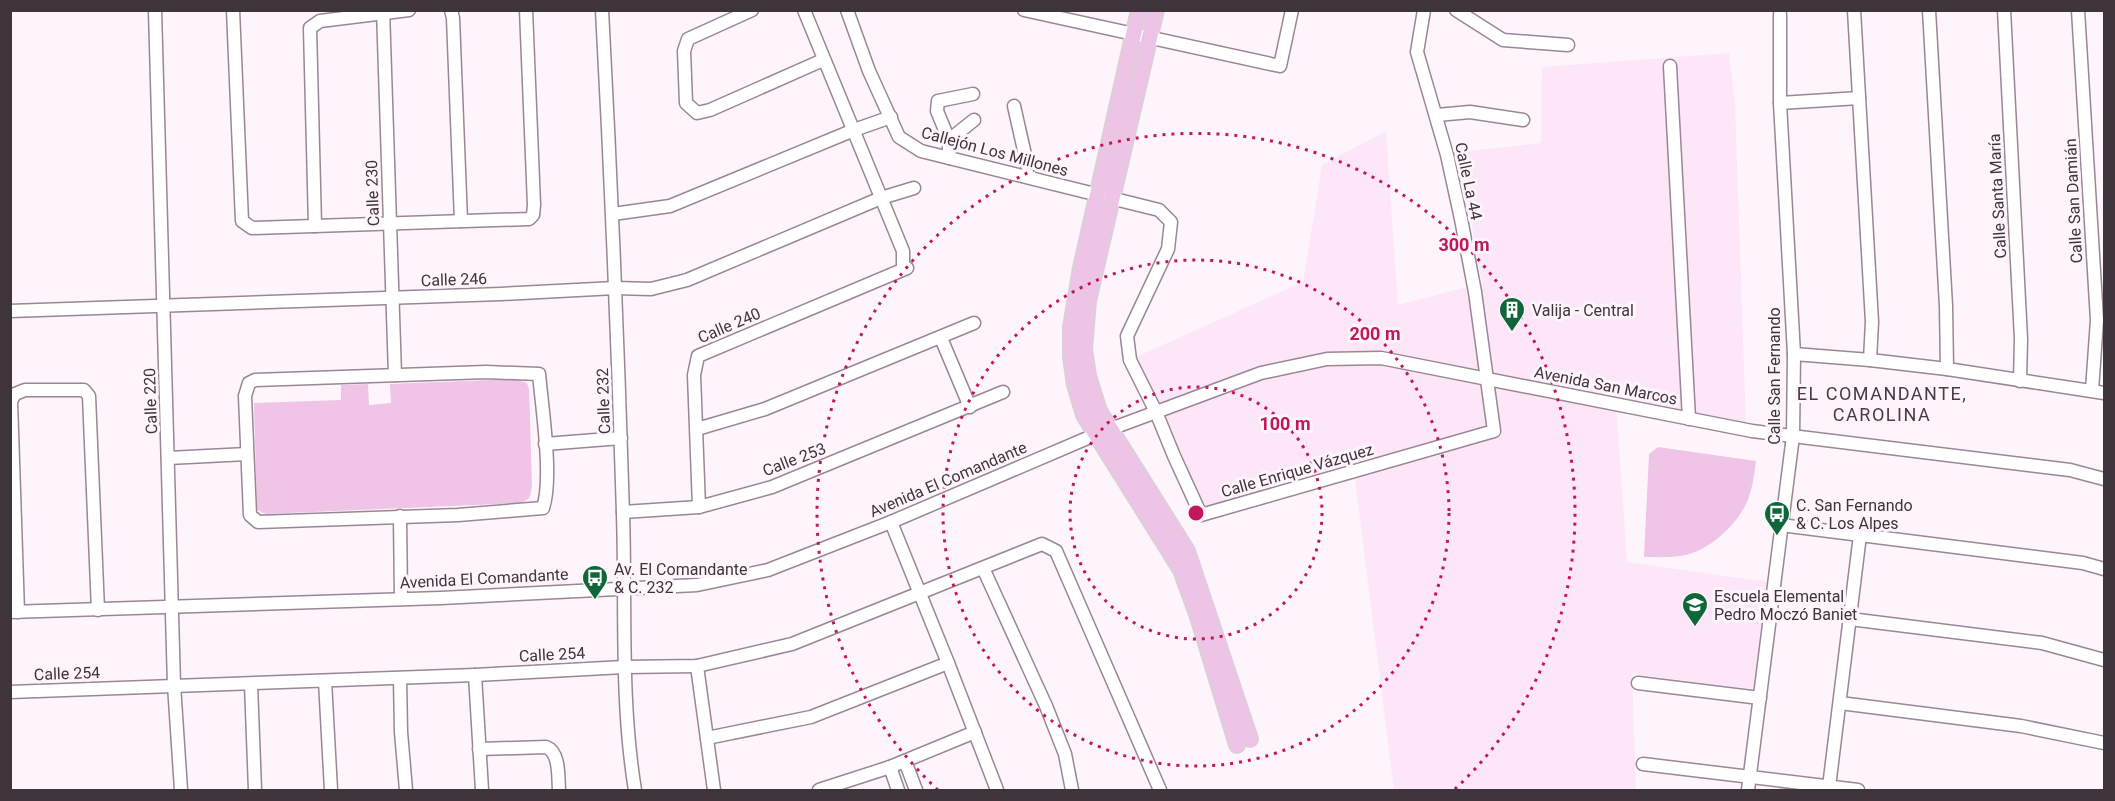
<svg xmlns="http://www.w3.org/2000/svg" width="2115" height="801" font-family="Roboto,sans-serif">
  <style>
    .built { fill: #fde6f8 }
    .green { fill: #efc4e6 }
    .lines { fill: none; stroke-linecap: round; stroke-linejoin: round }
    .minor-casing { stroke: #9a8695; stroke-width: 15 }
    .major-casing { stroke: #d5d3d4; stroke-width: 18 }
    .minor { stroke: #fff; stroke-width: 12 }
    .major { stroke: #eec4e6; stroke-width: 15 }
    .ring { fill: none; stroke: #c2185b; stroke-width: 3; stroke-dasharray: 3 6 }
    .labels { text-anchor: middle; stroke-width: 6; stroke-linejoin: round; paint-order: stroke }
    .street-label { font-size: 16px; fill: #3e353c; stroke: #fdf5fb }
    .poi-label { font-size: 16px; fill: #3e353c; stroke: #fdf5fb; text-anchor: start }
    .neighbourhood-label { font-size: 18px; letter-spacing: 1.5px; fill: #4a3946; stroke: #fdf5fb }
    .centre { fill: #c2185b; stroke: #fdf5fb; stroke-width: 3 }
    .ring-label { font-size: 18px; text-anchor: middle; font-weight: bold; fill: #c2185b; stroke: #fdf5fb; stroke-width: 6; stroke-linejoin: round; paint-order: stroke }
  </style>
  <rect width="100%" height="100%" fill="#fdf5fb"/>
  <!-- built -->
  <path class="built" d="M1729,53l6,50 11,323 -130,-22 11,158 140,20 -14,107 -121,-15 4,116h-242l-39,-311 -131,33 -26,11 -47,-111 -24,-51 176,-79 19,-117 64,-34 12,174 84,-22 -23,-131 82,-9 1,-76z"/>
  <!-- green -->
  <g class="green">
    <path d="M514,379l13,4 2,6 3,95c-1,11 -1,16 -12,19l-254,11 -9,-4 -3,-107 87,-3v-15l27,-1 1,21 22,-2 -1,-19z"/>
    <path d="M1658,447l98,14c-2,15 -4,32 -11,45 -12,22 -35,43 -59,49 -14,3 -28,2 -42,2l5,-103z"/>
  </g>
  <g class="lines">
    <defs>
      <g id="minor">
        <path d="M155,10l19,675 7,105"/>
        <path d="M233,10l9,211 10,7 277,-9 4,-4 1,-10 -8,-195"/>
        <path d="M383,10l12,365"/>
        <path d="M451,10l2,8 8,203"/>
        <path d="M602,10c9,168 16,336 21,504 3,92 -3,185 12,276"/>
        <path d="M752,10l-64,29 -4,12 2,52 11,10 13,-3 113,-50"/>
        <path d="M847,10l22,61 30,66 22,14 238,59 12,12 -3,27 -41,87 3,24 26,52 18,44 27,59 293,-84 -19,-139 -14,-73 -14,-64 -30,-103 7,-42"/>
        <path d="M1024,10l256,56 12,-56"/>
        <path d="M1456,10l47,30 65,5"/>
        <path d="M1854,10l18,312 -2,38"/>
        <path d="M1929,10l17,296 1,63"/>
        <path d="M2004,10l17,329 -1,42"/>
        <path d="M2078,10l19,310 -5,70"/>
        <path d="M1670,66l19,353"/>
        <path d="M1780,103l79,-5"/>
        <path d="M1014,106l16,71"/>
        <path d="M1437,115l33,-3 53,8"/>
        <path d="M949,140l25,-20"/>
        <path d="M949,158v-18l-12,-29 1,-10 35,-7"/>
        <path d="M613,214l57,-8 184,-76 37,-13"/>
        <path d="M315,226l-5,-198 10,-7 89,-11"/>
        <path d="M10,311l491,-17 114,-6 36,1 36,-9 194,-82 33,-10"/>
        <path d="M941,338l29,69"/>
        <path d="M1794,354l76,6 77,9 157,24"/>
        <path d="M486,372l53,2c3,34 14,104 4,134l-85,7 -200,7 -8,-7 -5,-119 4,-13 6,-3z"/>
        <path d="M697,429l68,-20 209,-86"/>
        <path d="M545,444l76,-6"/>
        <path d="M168,458l79,-4"/>
        <path d="M699,507l-5,-132 4,-19 209,-88 -4,-2v-15l-99,-241"/>
        <path d="M623,512l76,-5 73,-20 231,-95"/>
        <path d="M400,516l1,83"/>
        <path d="M891,522l57,141 49,127"/>
        <path d="M1781,525l302,38 21,6"/>
        <path d="M983,568l63,138 19,48 7,36"/>
        <path d="M10,612l431,-14 256,-13 71,-15 123,-48 206,-88 164,-61 66,-14 54,-1 371,73 318,39 34,9"/>
        <path d="M18,612l-7,-211 4,-7 10,-4h59l5,6 9,214"/>
        <path d="M1850,619l192,24 62,17"/>
        <path d="M697,666l17,124"/>
        <path d="M475,675l7,115"/>
        <path d="M400,678l1,54 5,58"/>
        <path d="M325,681l6,109"/>
        <path d="M1638,683l122,15"/>
        <path d="M251,684l4,106"/>
        <path d="M10,692l465,-17 149,-8 73,-1 95,-22 250,-100 14,7 104,239"/>
        <path d="M1840,703l181,23 83,17"/>
        <path d="M707,738l104,-21 137,-54"/>
        <path d="M479,749l67,-2c14,5 12,30 13,43"/>
        <path d="M905,761l11,29"/>
        <path d="M1643,764l215,26"/>
        <path d="M890,767l8,23"/>
        <path d="M1829,787l31,-252"/>
        <path d="M819,790l71,-23 85,-35"/>
        <path d="M1748,790l45,-354 1,-82 -14,-251v-89"/>
      </g>
      <g id="major">
        <path d="M1139,10l-58,258 -10,59v30l4,28 9,30 97,155 17,47 39,128"/>
        <path d="M1156,10l-68,291 -4,48 4,27 11,35 88,140 63,188"/>
      </g>
    </defs>
    <!-- minor casing -->
    <use href="#minor" class="minor-casing"/>
    <!-- major casing -->
    <use href="#major" class="major-casing"/>
    <!-- minor -->
    <use href="#minor" class="minor"/>
    <!-- major -->
    <use href="#major" class="major"/>
  </g>
  <!-- distance rings -->
  <g class="ring">
    <circle cx="1196" cy="513" r="126"/>
    <circle cx="1196" cy="513" r="253"/>
    <path d="M938 790A379 379 0 1 1 1454 790"/>
  </g>
  <!-- icons -->
  <defs>
    <symbol id="building-pin" viewBox="-11 -11 22 30"><path d="M0 17L-7.5 6A9.5 9.5 0 1 1 7.5 6Z" fill="#0f6739" stroke="#fdf5fb"/><path d="M-4-6H4V6H1V3H-1V6H-4ZM-2.5-4.3h1.7v1.8h-1.7ZM.8-4.3h1.7v1.8H.8ZM-2.5-1h1.7V.8h-1.7ZM.8-1h1.7V.8H.8Z" fill="#fff"/></symbol>
    <symbol id="bus-pin" viewBox="-11 -11 22 30"><path d="M0 17L-7.5 6A9.5 9.5 0 1 1 7.5 6Z" fill="#0f6739" stroke="#fdf5fb"/><path d="M-5-6H5V4H4V6H2V4H-2V6H-4V4H-5ZM-3.5-4V0h7V-4ZM-3.5 1.2v1.5H-2V1.2ZM2 1.2v1.5H3.5V1.2Z" fill="#fff"/></symbol>
    <symbol id="school-pin" viewBox="-11 -11 22 30"><path d="M0 17L-7.5 6A9.5 9.5 0 1 1 7.5 6Z" fill="#0f6739" stroke="#fdf5fb"/><path d="M0-5L7-2L0 1L-7-2ZM-4 1L0 2.5L4 1V4Q0 6-4 4Z" fill="#fff"/></symbol>
  </defs>
  <g fill-rule="evenodd">
    <use href="#building-pin" x="1497" y="295" width="30" height="40"/>
    <use href="#bus-pin" x="1762" y="499" width="30" height="40"/>
    <use href="#bus-pin" x="580" y="563" width="30" height="40"/>
    <use href="#school-pin" x="1680" y="590" width="30" height="40"/>
  </g>
  <g class="labels">
    <!-- street labels -->
    <g class="street-label">
      <text transform="translate(995 151) rotate(15)" y="6">Callejón Los Millones</text>
      <text transform="translate(1469 181) rotate(78)" y="6">Calle La 44</text>
      <text transform="translate(372 193) rotate(-92)" y="6">Calle 230</text>
      <text transform="translate(1997 196) rotate(-93)" y="6">Calle Santa María</text>
      <text transform="translate(2073 201) rotate(-93)" y="6">Calle San Damián</text>
      <text transform="translate(454 279) rotate(-2)" y="6">Calle 246</text>
      <text transform="translate(729 325) rotate(-23)" y="6">Calle 240</text>
      <text transform="translate(1774 376) rotate(-90)" y="6">Calle San Fernando</text>
      <text transform="translate(1606 385) rotate(11)" y="6">Avenida San Marcos</text>
      <text transform="translate(150 401) rotate(-92)" y="6">Calle 220</text>
      <text transform="translate(603 401) rotate(-92)" y="6">Calle 232</text>
      <text transform="translate(794 459) rotate(-21)" y="6">Calle 253</text>
      <text transform="translate(1297 470) rotate(-16)" y="6">Calle Enrique Vázquez</text>
      <text transform="translate(948 479) rotate(-23)" y="6">Avenida El Comandante</text>
      <text transform="translate(484 578) rotate(-3)" y="6">Avenida El Comandante</text>
      <text transform="translate(552 654) rotate(-3)" y="6">Calle 254</text>
      <text transform="translate(67 673) rotate(-2)" y="6">Calle 254</text>
    </g>
    <!-- poi labels -->
    <g class="poi-label">
      <text x="1532" y="316">Valija - Central</text>
      <text x="1796" y="511">C. San Fernando<tspan x="1796" dy="18">&amp; C. Los Alpes</tspan></text>
      <text x="614" y="575">Av. El Comandante<tspan x="614" dy="18">&amp; C. 232</tspan></text>
      <text x="1714" y="602">Escuela Elemental<tspan x="1714" dy="18">Pedro Moczó Baniet</tspan></text>
    </g>
    <!-- neighbourhood labels -->
    <g class="neighbourhood-label">
      <text x="1882" y="400">EL COMANDANTE,<tspan x="1882" dy="21">CAROLINA</tspan></text>
    </g>
  </g>
  <circle cx="1196" cy="513" r="9" class="centre"/>
  <g class="ring-label">
    <text x="1464" y="251">300 m</text>
    <text x="1375" y="340">200 m</text>
    <text x="1285" y="430">100 m</text>
  </g>
  <!-- border -->
  <rect width="2115" height="801" fill="none" stroke="#3e353c" stroke-width="24"/>
</svg>
